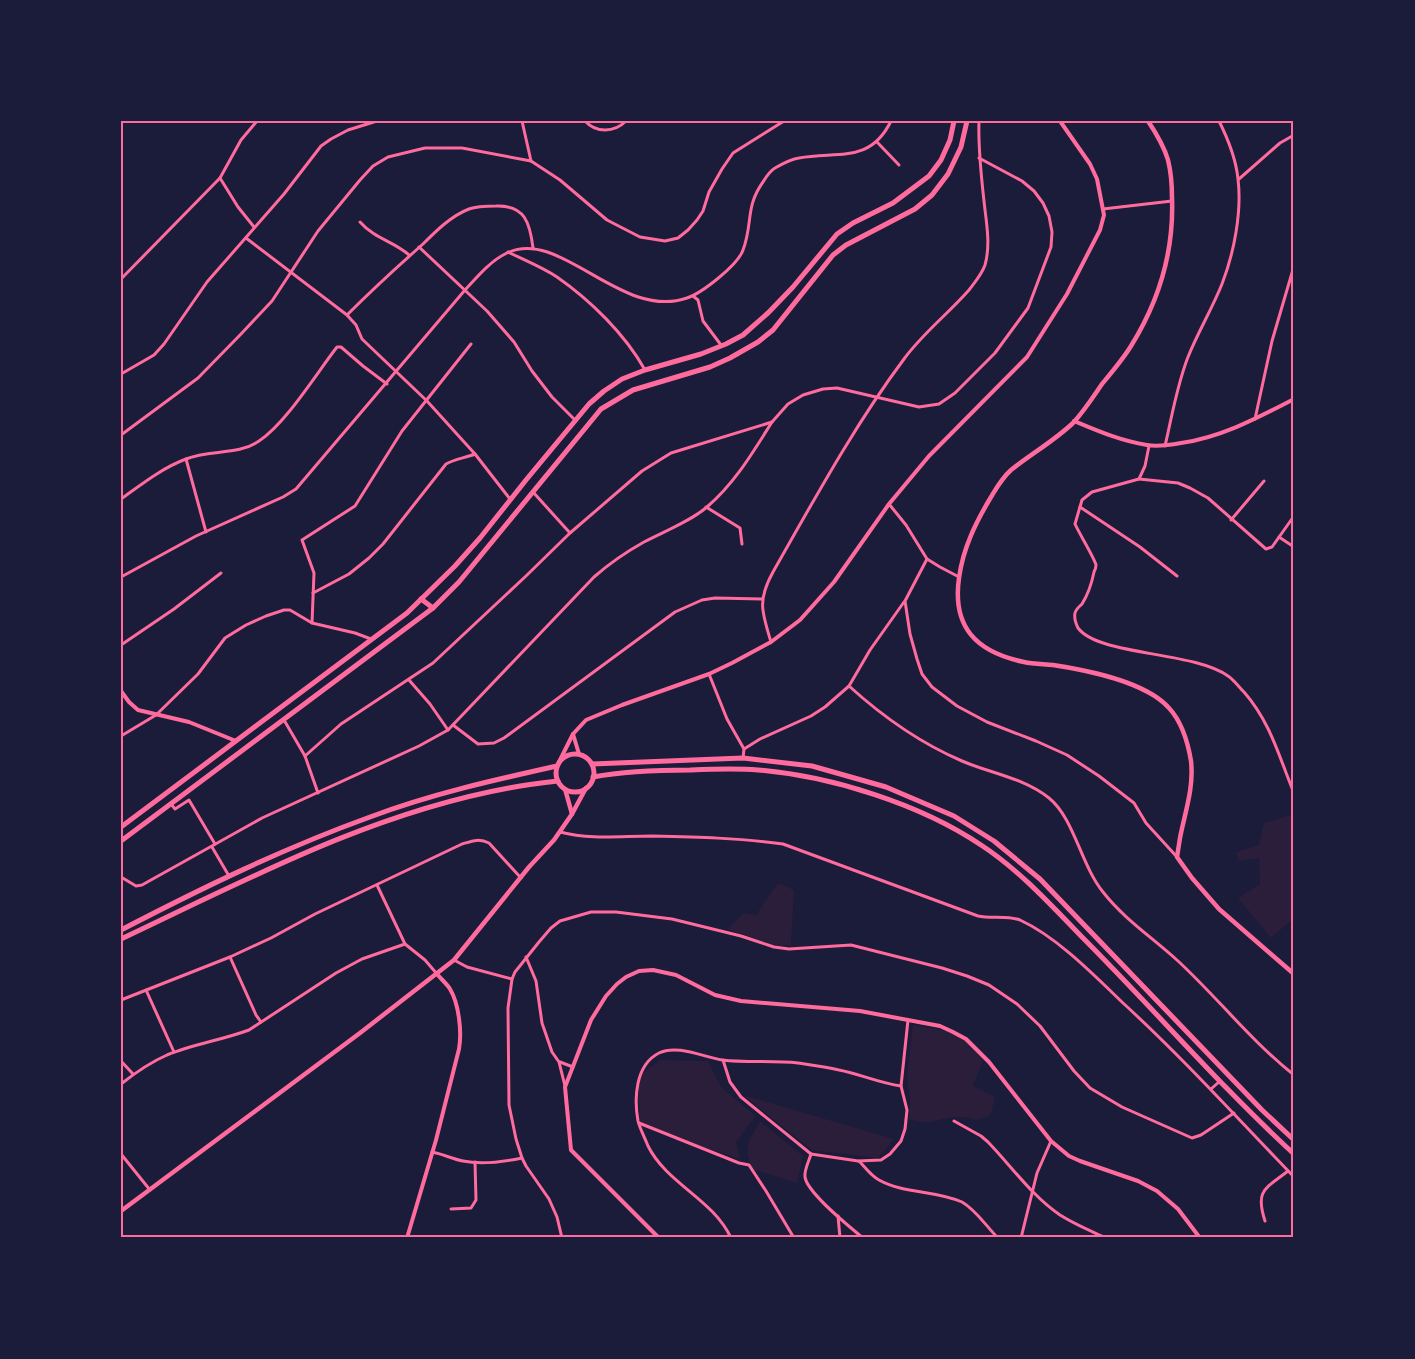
<svg xmlns="http://www.w3.org/2000/svg" width="1415" height="1359" font-family="Signika,sans-serif">
  <style>
    .green { fill: #2a1e3b }
    .lines { fill: none; stroke-linecap: round; stroke-linejoin: round }
    .minor { stroke: #ff6b9d; stroke-width: 3 }
    .tertiary { stroke: #ff6b9d; stroke-width: 4 }
    .secondary { stroke: #ff6b9d; stroke-width: 4.5 }
    .primary { stroke: #ff6b9d; stroke-width: 5 }
    .trunk { stroke: #ff6b9d; stroke-width: 5 }
    .neatline { fill: none; stroke: #ff6b9d; stroke-width: 2 }
  </style>
  <rect width="100%" height="100%" fill="#1b1b3a"/>
  <!-- green -->
  <g class="green">
    <path d="M1294,814v104l-23,20 -33,-40 22,-14 -1,-26 -20,3 -3,-9 23,-7 5,-22z"/>
    <path d="M778,883l16,7 -3,55 -15,1 -49,-17 17,-16 12,2z"/>
    <path d="M913,1025l34,6 20,9 16,20 -10,26 22,11 -4,17c-20,11 -17,2 -35,3 -21,2 -24,9 -47,2l1,-19 -3,-25z"/>
    <path d="M660,1060l48,1 13,26 34,29 -19,26 4,17 -100,-33 -2,-49z"/>
    <path d="M743,1095l151,44 -16,19 -66,-8z"/>
    <path d="M760,1121l43,35 -6,27 -45,-14c-8,-24 -4,-27 8,-48z"/>
  </g>
  <g class="lines">
    <!-- minor -->
    <g class="minor">
      <path d="M522,121l9,40"/>
      <path d="M585,121c11,12 29,12 41,0"/>
      <path d="M877,142l22,23"/>
      <path d="M220,178l18,29 16,20"/>
      <path d="M1239,179l41,-36 14,-8"/>
      <path d="M1103,209l69,-8"/>
      <path d="M360,222c15,17 33,19 49,33"/>
      <path d="M246,238l101,77 9,10 6,14 65,62 48,53 35,45"/>
      <path d="M419,247l68,64 27,31 18,29 20,26 23,23"/>
      <path d="M508,252c16,8 34,15 49,25 33,23 68,57 88,93"/>
      <path d="M121,279l99,-101 21,-38 16,-19"/>
      <path d="M693,296l5,4 5,21 18,24"/>
      <path d="M347,315c25,-25 50,-48 76,-71 13,-13 28,-28 46,-35 8,-3 18,-3 27,-3 29,-1 34,17 37,42"/>
      <path d="M121,374l33,-19 10,-11 43,-62 77,-88 37,-48 10,-7 17,-9 29,-9"/>
      <path d="M1255,419l17,-78 22,-75"/>
      <path d="M121,435l77,-57 43,-44 31,-33 46,-70 42,-51 13,-14 15,-9 37,-9h37l69,13 29,19 47,40 33,17 25,4 13,-3 10,-8 9,-10 6,-9 6,-19 13,-23 11,-16 51,-32"/>
      <path d="M1149,446l-4,20 -6,13 -47,13 -10,8 -7,24c4,9 20,35 21,41 0,2 -1,5 -2,7 -2,10 -7,24 -12,32 -3,3 -6,5 -7,9 -1,5 1,11 3,15 21,28 115,23 150,48 6,4 11,11 16,16 27,31 35,65 50,101"/>
      <path d="M1165,446c7,-30 12,-61 23,-89 10,-25 24,-48 34,-73 12,-31 20,-72 16,-105 -2,-20 -10,-40 -19,-58"/>
      <path d="M186,459l20,73"/>
      <path d="M1139,479l39,4 12,5 18,10 58,51 6,-2 22,-31"/>
      <path d="M533,492l37,41"/>
      <path d="M121,499c21,-15 41,-31 65,-40 23,-10 52,-3 73,-18 27,-18 57,-67 78,-94h4l22,19 24,18"/>
      <path d="M889,504l17,21 21,34 13,8 19,10"/>
      <path d="M706,507l34,21 2,16"/>
      <path d="M1080,507l60,40 37,29"/>
      <path d="M1231,520l33,-39"/>
      <path d="M1279,537l12,8h3"/>
      <path d="M927,559l-22,42 5,33 7,25 5,15 10,13 25,19 30,16 49,19 31,14 32,21 35,27 12,20 31,34"/>
      <path d="M121,577l75,-41 87,-39 13,-8 169,-199c12,-13 25,-29 42,-37 53,-26 114,68 180,45 15,-5 51,-33 56,-48 10,-26 2,-43 20,-68 3,-5 7,-11 12,-14 7,-4 16,-9 24,-10 39,-7 71,6 92,-37"/>
      <path d="M313,593l36,-19 20,-16 14,-14 63,-80c9,-5 19,-6 29,-10"/>
      <path d="M312,623l2,-50 -12,-33 53,-34 47,-75 69,-87"/>
      <path d="M771,642c-9,-30 -14,-41 2,-70 41,-72 81,-146 131,-213 19,-26 44,-45 65,-69 6,-8 13,-16 16,-25 6,-21 1,-44 -1,-64 -3,-27 -6,-53 -5,-80"/>
      <path d="M121,645l53,-36 47,-36"/>
      <path d="M709,674l18,45 17,30 -1,9"/>
      <path d="M409,680l21,24 18,26"/>
      <path d="M849,686c33,30 71,57 113,75 28,12 62,17 87,37 25,20 32,67 54,94 21,27 50,46 75,69 40,37 73,80 116,114"/>
      <path d="M284,720l21,36 13,37"/>
      <path d="M453,725l25,19 16,-1 10,-5 171,-126 27,-12 13,-2 47,1"/>
      <path d="M121,736l35,-21 42,-41 27,-36 21,-13 20,-9 18,-6h6l22,13 43,10 16,6"/>
      <path d="M744,749l16,-10 51,-23 14,-9 24,-21 21,-36 34,-48"/>
      <path d="M305,756l36,-32 92,-61 93,-87 44,-43 72,-62 29,-18 101,-31 16,-18 15,-9 20,-6 14,-1 82,19 20,-3 16,-11 40,-40 33,-45 23,-61 1,-15 -3,-16 -6,-13 -9,-12 -12,-10 -43,-23"/>
      <path d="M171,804l4,5 14,-9 26,44"/>
      <path d="M560,832c31,8 60,4 92,4 44,1 88,2 131,8l195,72c13,3 29,-1 42,4 37,17 74,55 103,83 60,55 114,115 171,174"/>
      <path d="M212,847l17,29"/>
      <path d="M121,877l15,9 6,-1 120,-67 157,-72 29,-16 146,-153c16,-14 32,-25 50,-35 21,-11 45,-20 63,-35 28,-24 46,-55 65,-85"/>
      <path d="M377,885l28,59 20,16 12,14"/>
      <path d="M230,957l26,58 5,7"/>
      <path d="M526,957l10,24 6,42 10,29 7,10 6,24"/>
      <path d="M454,960l13,7 45,12"/>
      <path d="M146,990l28,62"/>
      <path d="M121,1000l109,-43 41,-19 44,-24 147,-70c10,-3 17,-6 27,-1l32,35"/>
      <path d="M723,1060l7,22 11,15 70,57"/>
      <path d="M121,1061l12,13"/>
      <path d="M560,1062l13,5"/>
      <path d="M121,1084c14,-11 30,-22 46,-29 27,-11 55,-15 82,-25l87,-57 26,-14 43,-15"/>
      <path d="M1211,1089l9,-8"/>
      <path d="M954,1121l27,15 7,6c24,25 44,54 72,73 14,9 31,16 46,23"/>
      <path d="M639,1123l100,40 10,2 17,26 28,47"/>
      <path d="M432,1152c11,2 20,7 31,9 19,4 40,1 59,-3"/>
      <path d="M121,1154l29,36"/>
      <path d="M811,1154l47,7 23,-1 9,-6 11,-13 4,-12 2,-19 -6,-24 7,-66"/>
      <path d="M811,1154c-2,7 -7,16 -6,23 2,16 45,50 58,61"/>
      <path d="M859,1161c6,6 12,15 20,19 25,14 57,10 83,22 14,8 24,24 36,36"/>
      <path d="M451,1209l20,-1 5,-8 -1,-38"/>
      <path d="M838,1216l2,22"/>
      <path d="M1265,1221c-10,-31 0,-32 23,-50"/>
      <path d="M562,1238l-5,-21 -8,-18 -23,-33 -4,-8 -6,-19 -7,-34 -1,-97 4,-29 3,-7 24,-30 12,-14 9,-7 31,-9h25l56,7 69,17 33,11 15,2 62,-4 91,23 25,8 22,9 28,19 23,22 34,45 16,17 32,19 70,31 9,-3 33,-22"/>
      <path d="M731,1238c-18,-39 -64,-54 -83,-92 -3,-8 -8,-17 -10,-25 -4,-22 -3,-56 21,-68 18,-9 44,4 63,7 25,3 51,0 76,3 13,2 27,4 41,7 21,4 40,13 62,16"/>
      <path d="M1021,1238l16,-65 14,-32"/>
    </g>
    <!-- tertiary -->
    <g class="tertiary">
      <path d="M1074,421c24,10 47,20 73,24 11,2 23,0 34,-2 41,-6 76,-25 113,-44"/>
      <path d="M121,691l8,11 9,8 51,12 47,19"/>
      <path d="M573,734l6,20"/>
      <path d="M559,762l14,-28 13,-14 36,-15 87,-31 23,-11 39,-21 29,-22 34,-38 55,-78 40,-48 98,-99 40,-63 33,-64 4,-15 -7,-36 -7,-15 -30,-43"/>
      <path d="M407,1238l29,-98 23,-91c3,-17 0,-45 -9,-60 -3,-5 -9,-10 -13,-15"/>
      <path d="M659,1238l-88,-88 -6,-63 26,-67 15,-24 11,-12 9,-7 13,-6 14,-1 23,5 39,20 26,6 119,10 80,15 13,6 13,7 23,23 62,79 18,15 11,5 58,20 19,10 21,18 22,29"/>
    </g>
    <!-- secondary -->
    <g class="secondary">
      <path d="M1148,121c8,12 16,25 20,39 3,12 4,25 4,38 2,53 -13,103 -41,148 -8,13 -19,26 -29,38 -9,13 -18,27 -29,39 -19,18 -42,31 -62,47 -9,8 -14,17 -20,27 -15,25 -28,51 -32,81 -7,49 17,74 65,84 9,2 19,2 29,3 33,5 93,17 116,43 13,14 19,35 22,53 3,27 -6,51 -11,77 -1,6 -2,13 -3,19l15,21 27,31 75,65"/>
      <path d="M565,789l7,25"/>
      <path d="M121,1211l239,-178 94,-73 75,-93 25,-27 18,-26 14,-26"/>
    </g>
    <!-- primary -->
    <g class="primary">
      <circle cx="575" cy="773" r="19"/>
      <path d="M592,764l151,-6 69,8 74,21 68,29 40,25 46,38 222,231 32,30"/>
      <path d="M593,777c32,-6 65,-7 97,-7 23,-1 45,-2 68,0 73,6 162,34 223,75 37,24 69,59 100,91 72,72 138,149 213,218"/>
      <path d="M121,930c81,-42 163,-82 249,-113 61,-23 124,-37 187,-51"/>
      <path d="M121,939c125,-59 250,-126 388,-151 16,-3 32,-5 49,-7"/>
    </g>
    <!-- trunk -->
    <g class="trunk">
      <path d="M421,599l12,9"/>
      <path d="M121,827l286,-214 48,-47 25,-28 46,-58 63,-76 15,-13 18,-12 23,-9 56,-16 25,-10 17,-9 25,-22 25,-26 44,-53 16,-11 40,-20 36,-27 12,-16 9,-20 4,-19"/>
      <path d="M121,841l312,-233 26,-26 142,-173 32,-19 77,-23 20,-9 28,-16 15,-12 60,-75 13,-10 69,-36 17,-14 16,-21 13,-27 6,-26"/>
    </g>
  </g>
  <!-- border -->
  <rect width="1415" height="1359" fill="none" stroke="#1b1b3a" stroke-width="245"/>
  <rect x="122" y="122" width="1170" height="1114" class="neatline"/>
</svg>
